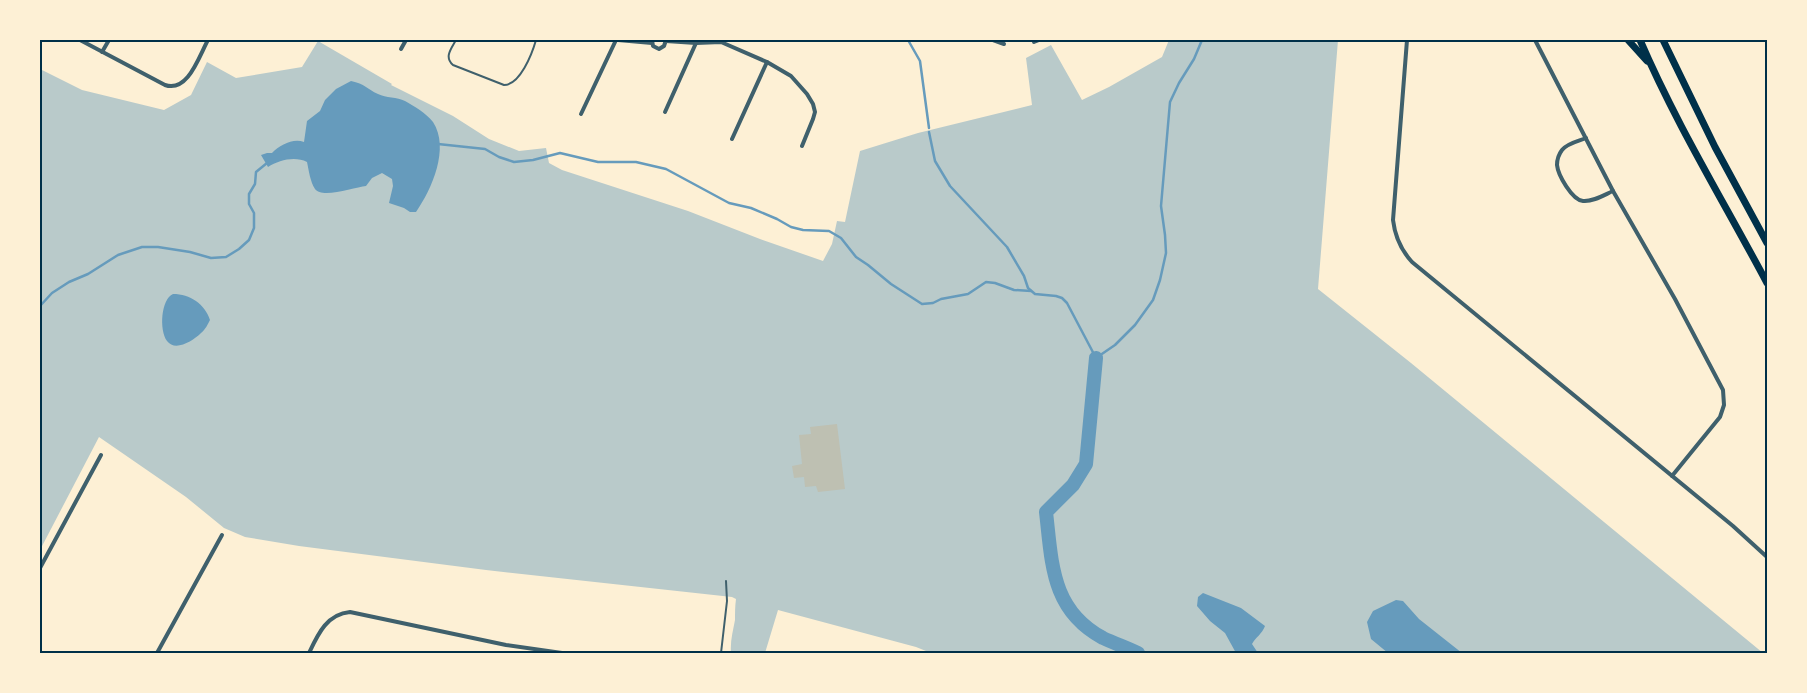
<svg xmlns="http://www.w3.org/2000/svg" width="1807" height="693" font-family="'Playfair Display',serif">
  <style>
    .green { fill: #b9caca }
    .water { fill: #669bbc }
    .lines { fill: none; stroke-linecap: round; stroke-linejoin: round }
    .stream { stroke: #669bbc; stroke-width: 2.5 }
    .river { stroke: #669bbc; stroke-width: 14 }
    .building { fill: #bec0b2 }
    .service { stroke: #3f606c; stroke-width: 2 }
    .minor { stroke: #3f606c; stroke-width: 4 }
    .motorway { stroke: #003049; stroke-width: 7 }
    .neatline { fill: none; stroke: #003049; stroke-width: 2 }
  </style>
  <rect width="100%" height="100%" fill="#fdf0d5"/>
  <!-- green -->
  <path class="green" d="M1169,40h169l-20,249 93,74 352,290h-832l-15,-6 -138,-37 -13,43h-34c-1,-12 2,-22 4,-33 0,-7 0,-14 1,-21l-4,-2 -246,-27 -187,-24 -54,-9 -21,-9 -38,-31 -87,-60 -59,113v-481l42,21 82,20 27,-15 16,-33 29,16 66,-11 16,-26 74,43 -1,1 62,31 36,23 30,12 27,-3 3,15 13,7 126,41 72,28 63,22 9,-17 5,-23 8,1 15,-71 58,-18 114,-28 -6,-47 25,-13 31,55 27,-13 53,-30z"/>
  <!-- water -->
  <g class="water">
    <path d="M351,81c14,3 16,8 27,13 8,4 19,3 27,7 9,5 21,12 28,21 17,26 -1,67 -17,90h-6l-6,-4 -15,-5 4,-17 -1,-7 -10,-6 -10,5 -6,8c-11,1 -44,13 -51,3 -5,-8 -6,-18 -8,-27 -12,-6 -28,-2 -39,5l-7,-12 6,-2h5c8,-8 21,-15 32,-11l3,-21 13,-10 5,-11 11,-11z"/>
    <path d="M173,294c17,0 32,10 37,26 -2,4 -5,10 -9,13 -8,8 -26,19 -34,8 -8,-11 -6,-42 6,-47z"/>
    <path d="M1203,593l38,15 24,18c-3,8 -9,11 -13,18l6,9h-22l-11,-20 -15,-12 -13,-15 1,-9z"/>
    <path d="M1396,600l7,1 16,18 43,34h-74l-17,-14 -4,-17 6,-11z"/>
  </g>
  <g class="lines">
    <!-- stream -->
    <g class="stream">
      <path d="M908,40l12,21 9,67"/>
      <path d="M929,132l6,29 15,25 57,61 17,29 4,12 7,6 21,2 6,2 5,5 29,55 19,-13 20,-20 18,-25 7,-20 6,-27 -1,-18 -4,-29 9,-104 9,-19 15,-24 8,-19"/>
      <path d="M438,144l47,5 14,8 15,5 19,-2 27,-7 38,9h38l30,7 63,34 22,5 26,11 14,8 12,3 26,1 12,7 15,19 12,8 23,19 31,20 11,-1 8,-4 27,-5 18,-12 9,1 19,7 17,1"/>
      <path d="M40,306l12,-13 17,-11 19,-8 30,-19 24,-8h16l32,5 21,6 15,-1 13,-8 10,-9 5,-12v-15l-5,-9v-10l6,-10 1,-12 11,-9"/>
    </g>
    <!-- river -->
    <path class="river" d="M1096,358l-10,106 -13,21 -27,27c6,51 5,98 57,126 11,5 24,10 35,15"/>
  </g>
  <!-- building -->
  <path class="building" d="M837,424l8,65 -27,3 -2,-6 -11,1 -1,-10 -10,1 -2,-12 10,-2 -3,-29 12,-1 -1,-7z"/>
  <g class="lines">
    <!-- service -->
    <g class="service">
      <path d="M456,40c-5,9 -12,17 -3,25l51,20c16,0 28,-31 32,-45"/>
      <path d="M721,653l6,-52 -1,-20"/>
    </g>
    <!-- minor -->
    <g class="minor">
      <path d="M80,40l85,45c23,8 34,-29 43,-45"/>
      <path d="M618,40l34,3"/>
      <path d="M652,40l1,6 6,3 5,-3 2,-6"/>
      <path d="M993,40l11,4"/>
      <path d="M1407,40l-14,180c2,17 8,30 19,42l321,264 34,31"/>
      <path d="M1535,40l78,151 62,108 48,91 1,15 -4,12 -48,59"/>
      <path d="M1766,40l1,1"/>
      <path d="M666,41l30,2 25,-1 46,20 24,14 16,18 6,10 2,8 -2,7 -11,27"/>
      <path d="M1034,42l5,-2"/>
      <path d="M401,49l5,-9"/>
      <path d="M102,52l7,-12"/>
      <path d="M665,112l31,-69"/>
      <path d="M581,114l35,-74"/>
      <path d="M1586,138c-7,3 -19,5 -24,12 -3,4 -5,10 -5,15 1,10 15,35 26,36 10,1 21,-6 30,-10"/>
      <path d="M732,139l35,-77"/>
      <path d="M40,568l61,-113"/>
      <path d="M157,653l65,-118"/>
      <path d="M309,653c9,-19 18,-39 41,-41l156,33 56,8"/>
    </g>
    <!-- motorway -->
    <g class="motorway">
      <path d="M1628,40l19,21"/>
      <path d="M1640,40c36,84 84,162 127,243"/>
      <path d="M1663,40l52,107 52,96"/>
    </g>
  </g>
  <!-- border -->
  <rect width="1807" height="693" fill="none" stroke="#fdf0d5" stroke-width="82"/>
  <rect x="41" y="41" width="1725" height="611" class="neatline"/>
</svg>
